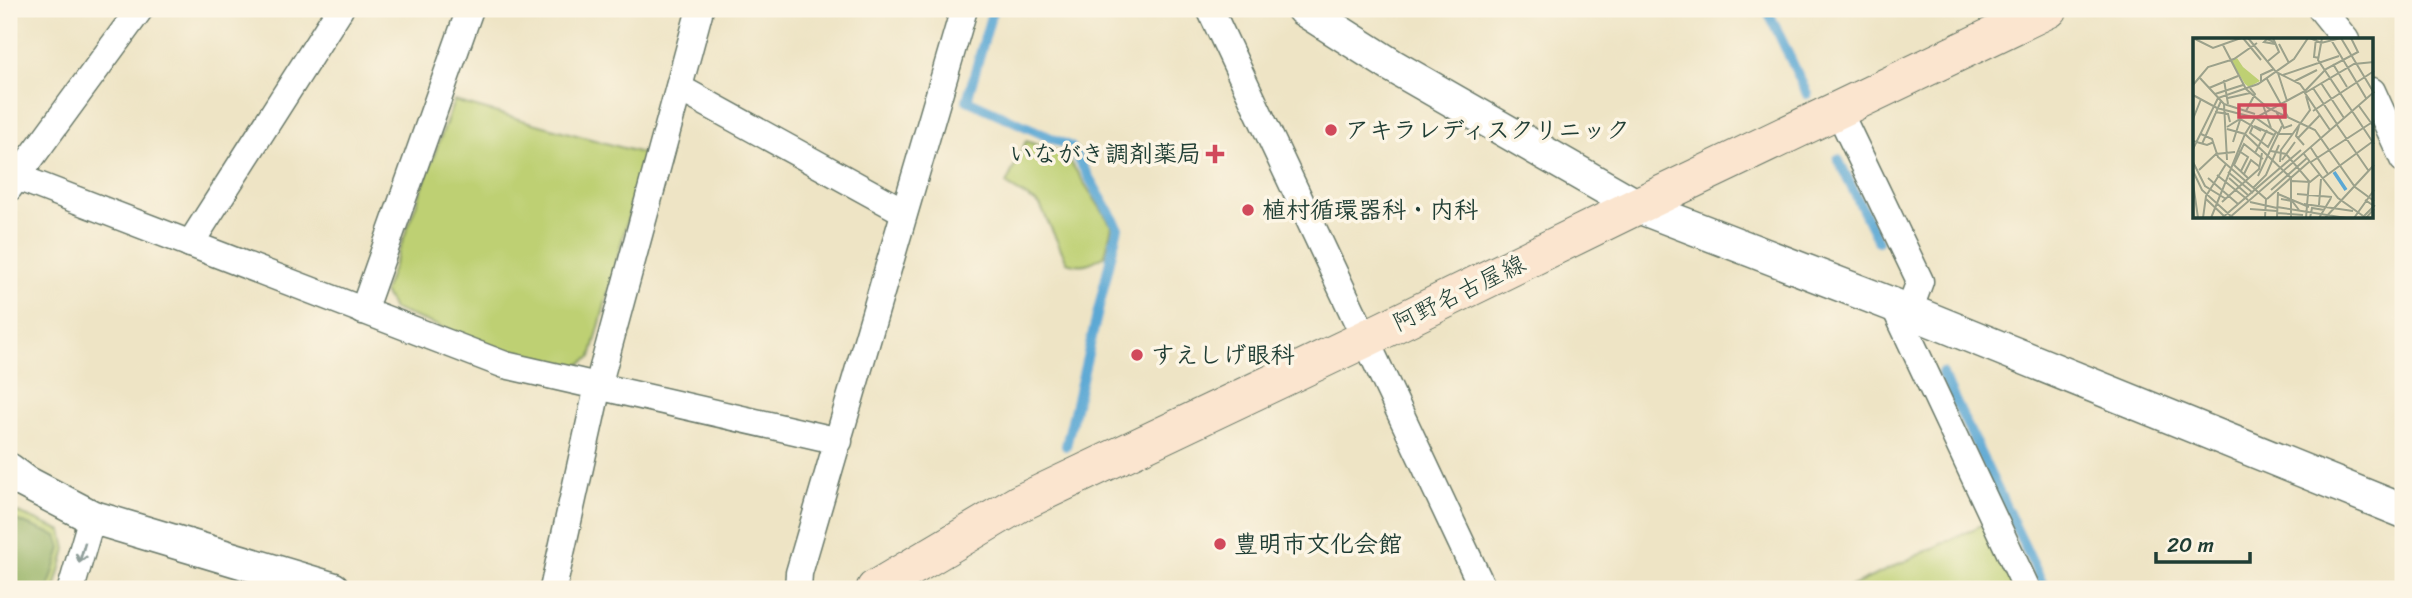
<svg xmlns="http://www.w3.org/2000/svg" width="2412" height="598" font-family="Sriracha,'Klee One',sans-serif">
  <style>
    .green { fill: #bed073; stroke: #6e8654; stroke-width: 2 }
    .forest { fill: #96b265; stroke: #5a784c; stroke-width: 2 }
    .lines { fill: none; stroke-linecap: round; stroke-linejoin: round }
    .stream { stroke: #5ba8d4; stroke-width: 10 }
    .minor-casing { stroke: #677767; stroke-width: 29 }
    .tertiary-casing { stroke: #677767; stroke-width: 36 }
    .secondary-casing { stroke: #677767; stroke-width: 39 }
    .minor { stroke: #fff; stroke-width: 26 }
    .tertiary { stroke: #fff; stroke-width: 33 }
    .secondary { stroke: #fbe5cf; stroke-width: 37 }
    .oneway { stroke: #8f9e9a }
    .poi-dot { fill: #d1495b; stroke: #fcf5e5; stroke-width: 2.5 }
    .labels { text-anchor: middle; stroke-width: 7; stroke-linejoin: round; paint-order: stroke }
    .poi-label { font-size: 24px; font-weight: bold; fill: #1f3d34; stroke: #fcf5e5; text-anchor: start }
    .street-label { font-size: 24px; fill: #1f3d34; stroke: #fcf5e5 }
    .inset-river { fill: none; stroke: #5ba8d4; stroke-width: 3.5 }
    .inset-road { fill: none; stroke: #9ba18b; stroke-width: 2 }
    .view { fill: #d1495b; fill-opacity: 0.15; stroke: #d1495b; stroke-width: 3.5 }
    .inset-edge { fill: none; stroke: #1f3d34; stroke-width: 3.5 }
  </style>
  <rect width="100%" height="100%" fill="#fcf5e5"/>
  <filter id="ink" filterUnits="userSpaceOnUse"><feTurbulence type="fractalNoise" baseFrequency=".0143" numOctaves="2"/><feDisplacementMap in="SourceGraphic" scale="14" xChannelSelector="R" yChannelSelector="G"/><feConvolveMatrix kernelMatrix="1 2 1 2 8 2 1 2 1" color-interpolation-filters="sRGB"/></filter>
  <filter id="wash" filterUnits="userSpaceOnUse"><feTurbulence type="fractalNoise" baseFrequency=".00686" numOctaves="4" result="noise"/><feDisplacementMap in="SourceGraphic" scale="28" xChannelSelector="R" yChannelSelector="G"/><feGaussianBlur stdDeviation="1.57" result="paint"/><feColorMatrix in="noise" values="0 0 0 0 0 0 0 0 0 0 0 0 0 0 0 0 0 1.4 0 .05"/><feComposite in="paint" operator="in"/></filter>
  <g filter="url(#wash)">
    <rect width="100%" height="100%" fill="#eee4c5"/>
    <!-- green -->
    <g class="green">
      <path d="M454,101l191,53 -54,203 -17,11 -69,-17 -112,-42 -9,-17z"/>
      <path d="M1026,141l40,14 46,71 -7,29c-13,8 -23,13 -38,7l-27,-57 -34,-21z"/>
      <path d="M9,509l53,22 4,18 -11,40h-46z"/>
      <path d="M1988,522l32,67h-174z"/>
    </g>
    <!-- forest -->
    <path class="forest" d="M13,519l44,17 4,12 -13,41h-39v-68z"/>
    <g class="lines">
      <!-- stream -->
      <g class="stream">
        <path d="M993,9l-26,91 104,47 47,80 -52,219"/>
        <path d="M1767,9l40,85"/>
        <path d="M1838,159l40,82"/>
        <path d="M1942,373l103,216"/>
      </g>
    </g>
  </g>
  <g filter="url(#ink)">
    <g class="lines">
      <defs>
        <g id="minor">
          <path d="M1210,9l273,580"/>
          <path d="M2321,9l25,31"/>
          <path d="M679,88l224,123"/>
          <path d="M2372,91l31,68"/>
          <path d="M1838,110l82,171 -11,30"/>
          <path d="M9,171l8,6 488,188 334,76"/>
          <path d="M9,188l131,-179"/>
          <path d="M190,244l150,-235"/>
          <path d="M1894,306l133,283"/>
          <path d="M363,311l107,-302"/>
          <path d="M71,589l21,-72"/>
          <path d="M553,589l45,-203 102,-377"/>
          <path d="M798,589l1,-16 165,-564"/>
        </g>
        <g id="tertiary">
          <path d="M1303,9l88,56 246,141 272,105 494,200"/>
          <path d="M9,470l16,12 67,35 241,72"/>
        </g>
        <path id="secondary" d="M875,589l145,-86 345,-164 272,-133 412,-197"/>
      </defs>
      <!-- minor casing -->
      <use href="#minor" class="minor-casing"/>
      <!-- tertiary casing -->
      <use href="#tertiary" class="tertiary-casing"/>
      <!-- secondary casing -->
      <use href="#secondary" class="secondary-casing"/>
      <!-- minor -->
      <use href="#minor" class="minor"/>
      <!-- tertiary -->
      <use href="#tertiary" class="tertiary"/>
      <!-- secondary -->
      <use href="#secondary" class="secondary"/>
    </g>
    <!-- one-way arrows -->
    <defs><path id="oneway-shaft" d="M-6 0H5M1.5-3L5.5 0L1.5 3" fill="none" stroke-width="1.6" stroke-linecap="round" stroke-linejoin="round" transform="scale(1.75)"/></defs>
    <use class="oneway" href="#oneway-shaft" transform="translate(82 553) rotate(106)"/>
  </g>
  <!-- markers -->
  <g class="poi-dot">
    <circle cx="1331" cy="130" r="7"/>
    <path d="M1211.5 143.5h7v7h7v7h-7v7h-7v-7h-7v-7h7z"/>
    <circle cx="1248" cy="210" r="7"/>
    <circle cx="1137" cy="355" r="7"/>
    <circle cx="1220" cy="544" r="7"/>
  </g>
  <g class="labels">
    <!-- poi labels -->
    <g class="poi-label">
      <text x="1345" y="138">アキラレディスクリニック</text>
      <text x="1201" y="162" text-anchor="end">いながき調剤薬局</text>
      <text x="1262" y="218">植村循環器科・内科</text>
      <text x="1151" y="363">すえしげ眼科</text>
      <text x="1234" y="552">豊明市文化会館</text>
    </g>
    <!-- street labels -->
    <g class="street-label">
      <text transform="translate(1459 293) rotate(-26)" y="8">阿野名古屋線</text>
    </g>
  </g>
  <!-- overview -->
  <g transform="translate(2193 38)">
    <rect width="180" height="180" fill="#eee4c5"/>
    <path d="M44,20l6,9 17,14 -11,6 -4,-3 -14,-23z" fill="#bed073"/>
    <path class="inset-river" d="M141,134l12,18"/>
    <path class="inset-road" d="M0,0l20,10 28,-10M50,0l18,22M55,0l28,34 24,12 5,7 -50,27 -10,16 46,44v40M117,0l11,5 20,-5M123,0l-2,19 5,1M129,0l-4,22 56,84M137,0l36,60M148,0l33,55M81,4l-7,-3 -3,3 11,2M86,6l10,19M30,7l23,44 22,19 47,22 40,57 19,14M75,23l11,-9 -6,-14M140,26l14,23M85,35l9,28M90,37l56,-19M6,39l25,27 3,56M74,41l21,38M31,42l4,24M102,43l22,-11M68,44v-7l13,-6M128,45l23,35M0,47l15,-18 26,-8 23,-16M16,50l29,-12M120,50l24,36M112,53l21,-22 32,-17 -7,-14M22,56l28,-9M0,57l24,13 39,10 23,16h14M35,60l22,-5M31,66l31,10M70,67l8,23M166,68l15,21M53,73l9,-17 -5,-6M83,73l8,17 8,-3M120,73l61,-40M22,74l13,2 2,8M0,81l8,-20M144,87l31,45M60,88l-3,7 18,14 8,-15M61,88l20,9M106,88l-3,10 8,9M34,89l13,-8 21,12M137,92l-25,-37 49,-29 20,-2M8,96l11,5 6,18 48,42 -1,19M105,100l22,-23M0,103l14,4 7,-3M40,104l8,-25M9,106l19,-43M49,110l-8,17 15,14M49,110l2,-4 19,15M118,110l17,26M0,111l25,-51 40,-14 36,-25 14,-21M46,113l9,6 -7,14M78,113l15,3 23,27 -3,37M62,115l12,-23M111,116l34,44 28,20 8,-9M89,122l13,-18M0,124l12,24 21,13M87,124l1,-12 29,-40 -4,-14M118,124l63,-41M6,132l17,-16 19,-2M0,133l9,19 31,28M35,134l25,21M51,136l7,-14 9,7M24,137l31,25M65,138l24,-50M15,140l30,26M36,140l20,18M130,140l49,-36M99,143l18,1 10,-8M0,145l5,35M60,150l13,-13 13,-30M78,152l36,-32M85,156l31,13M104,156l35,3M13,161l18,17M74,161l43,-38M88,161l11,2 7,9M29,164l37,-33 3,-16M57,164l27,6M111,166l49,7M126,167l2,-26M84,169l69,11M57,171l27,2M84,175l26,2M171,178l10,-10 -9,-6M10,180l3,-22 20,-32M18,180l34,-84 -18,-5M29,180l79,-68M36,180l145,-126M84,180l1,-26M117,180l2,-10 12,2M126,180l12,-20M132,180l49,-53M161,180l20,-28"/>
    <path class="view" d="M46,67h46v12h-46z"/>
    <rect width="180" height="180" class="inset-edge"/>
  </g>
  <!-- margin -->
  <rect width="2412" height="598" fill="none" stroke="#fcf5e5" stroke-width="35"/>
  <!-- scale -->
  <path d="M2156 552v10h94v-10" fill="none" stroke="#1f3d34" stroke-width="3.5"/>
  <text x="2167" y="552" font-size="21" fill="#1f3d34" stroke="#fcf5e5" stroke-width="5" paint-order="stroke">20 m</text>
</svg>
